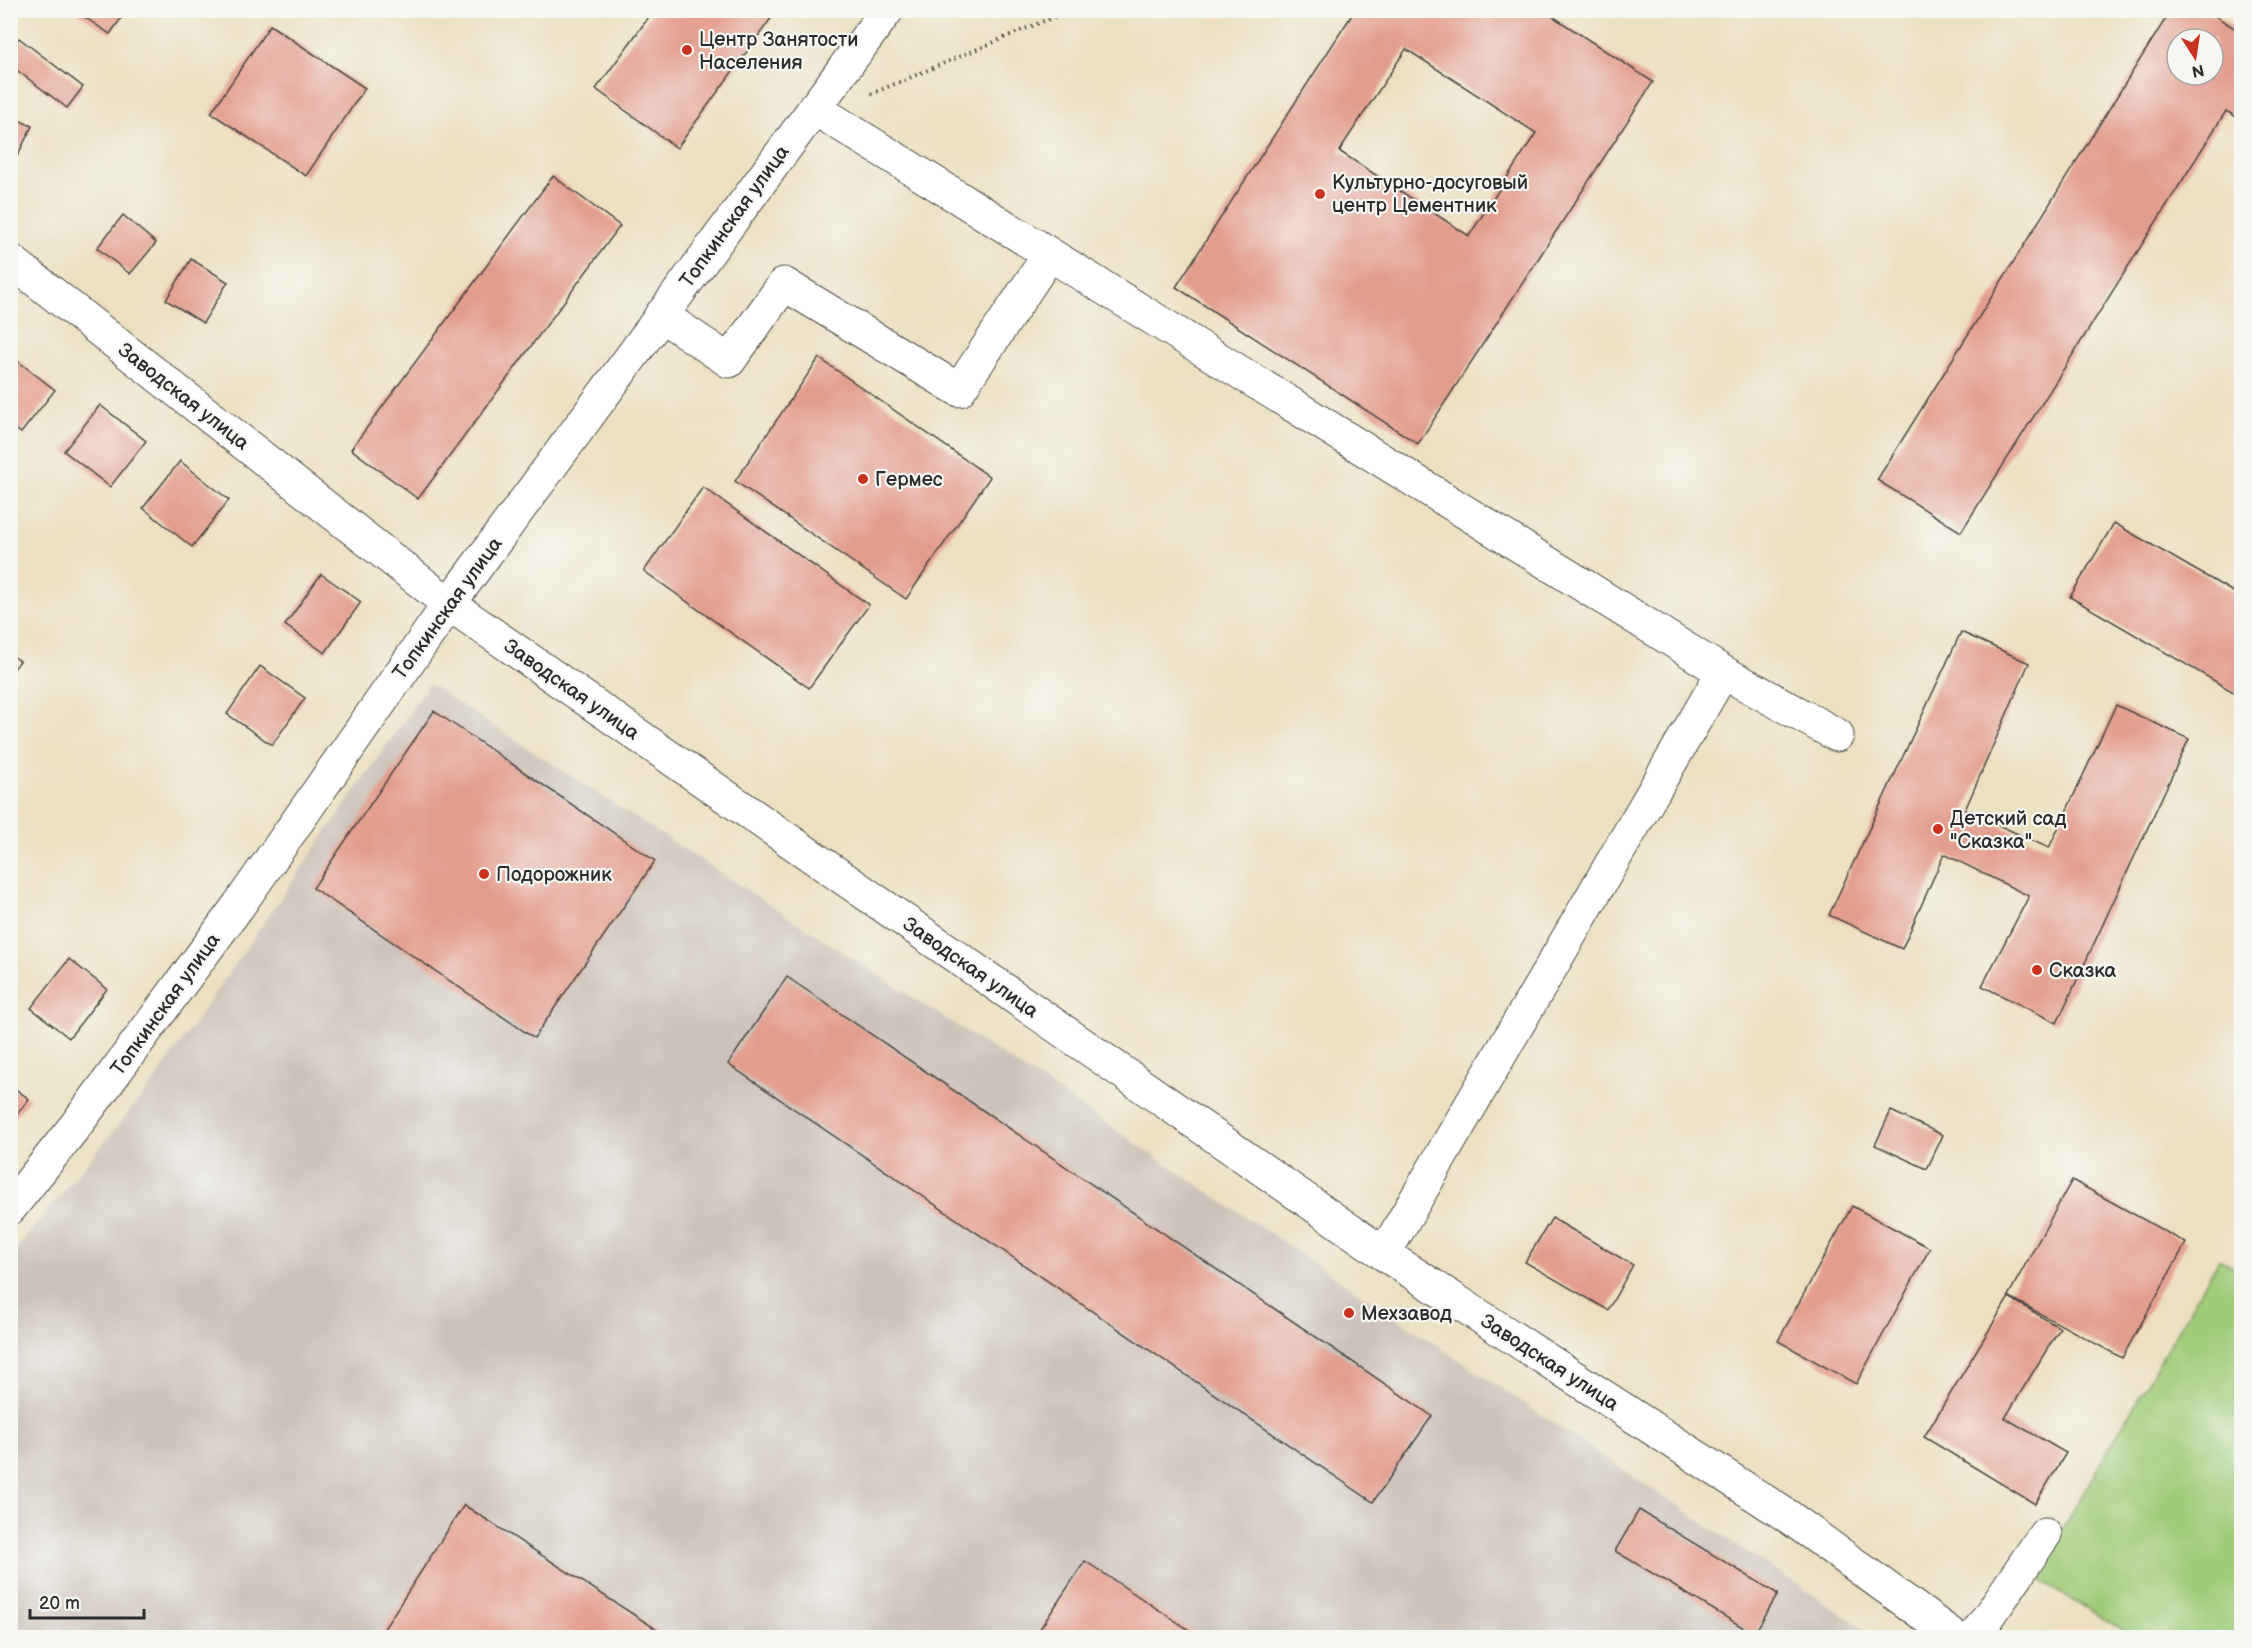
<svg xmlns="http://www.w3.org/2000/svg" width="2252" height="1648" font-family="'Balsamiq Sans',sans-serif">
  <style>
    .industrial { fill: #ccc2b9 }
    .green { fill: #a0cc79; stroke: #667c52; stroke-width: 1.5 }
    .building { fill: #e39d8d; fill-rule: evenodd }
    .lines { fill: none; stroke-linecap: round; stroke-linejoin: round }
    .minor-casing { stroke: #484642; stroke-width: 35 }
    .path { stroke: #484642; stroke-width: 4; stroke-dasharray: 1.5 4.5; stroke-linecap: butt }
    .minor { stroke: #fff; stroke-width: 33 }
    .poi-dot { fill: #c8321e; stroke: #f6f6f2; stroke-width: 2 }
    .labels { text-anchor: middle; stroke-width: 4.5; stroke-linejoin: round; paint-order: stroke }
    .poi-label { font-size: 20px; fill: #2b2b2b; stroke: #f6f6f2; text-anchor: start }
    .street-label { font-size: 20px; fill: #2b2b2b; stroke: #f6f6f2 }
  </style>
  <rect width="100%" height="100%" fill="#f6f6f2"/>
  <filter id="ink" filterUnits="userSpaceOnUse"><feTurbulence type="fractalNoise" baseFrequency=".0167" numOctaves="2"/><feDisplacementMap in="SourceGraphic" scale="12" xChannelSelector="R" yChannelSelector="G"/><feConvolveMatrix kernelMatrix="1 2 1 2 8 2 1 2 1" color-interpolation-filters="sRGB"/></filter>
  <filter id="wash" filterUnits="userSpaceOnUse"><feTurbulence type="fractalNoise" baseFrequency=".008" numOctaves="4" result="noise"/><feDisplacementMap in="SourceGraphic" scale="24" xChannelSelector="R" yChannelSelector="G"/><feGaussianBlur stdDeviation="1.35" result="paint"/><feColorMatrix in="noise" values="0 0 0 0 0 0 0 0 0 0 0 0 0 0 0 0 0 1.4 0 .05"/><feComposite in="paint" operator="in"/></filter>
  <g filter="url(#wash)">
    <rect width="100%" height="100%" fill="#ece0c1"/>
    <!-- industrial -->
    <path class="industrial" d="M429,684l633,410 585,392 230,151 -1866,1v-383l142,-172z"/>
    <!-- green -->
    <path class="green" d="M2219,1259l22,13v365h-105l-102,-59z"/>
    <g id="blocks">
      <!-- building -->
      <g class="building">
        <path d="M74,10h53l-17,24z"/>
        <path d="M654,10h123l-100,138 -81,-59z"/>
        <path d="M1355,10h188l110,72 -235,362 -242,-157zM1406,49l130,84 -67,103 -130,-85z"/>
        <path d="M2171,10h35l36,23v87l-16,-9 -265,421 -84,-52zM2177,39h36v36h-36z"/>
        <path d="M270,25l95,63 -59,88 -95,-63z"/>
        <path d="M19,38l64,49 -16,21 -57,-43v-17z"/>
        <path d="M10,116l22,10 -22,45z"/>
        <path d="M553,176l67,50 -202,273 -67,-50z"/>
        <path d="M123,215l33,28 -26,31 -33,-26z"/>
        <path d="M191,259l37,23 -25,41 -37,-23z"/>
        <path d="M10,355l45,35 -34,43 -11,-8z"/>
        <path d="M819,358l171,119 -84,122 -171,-118z"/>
        <path d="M100,405l46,36 -36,46 -46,-36z"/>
        <path d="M180,461l49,39 -37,47 -49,-39z"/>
        <path d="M703,487l166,118 -60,83 -165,-117z"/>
        <path d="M2114,523l128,74v100l-172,-100z"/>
        <path d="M321,574l40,28 -36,51 -40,-28z"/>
        <path d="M1961,632l68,31 -64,147 84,38 67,-143 73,34 -132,284 -75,-37 47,-90 -85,-42 -42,95 -73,-34z"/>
        <path d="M10,654l10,7 -10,13z"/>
        <path d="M260,666l45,32 -33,47 -45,-31z"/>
        <path d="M434,711l221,150 -121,177 -221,-150z"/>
        <path d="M69,959l38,30 -38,49 -38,-30z"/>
        <path d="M787,977l645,439 -59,86 -645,-438z"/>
        <path d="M10,1085l19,14 -19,24z"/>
        <path d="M1891,1111l52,24 -16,34 -52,-24z"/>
        <path d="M2072,1180l114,63 -64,115 -114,-62z"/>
        <path d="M1852,1206l78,42 -74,136 -78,-43z"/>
        <path d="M1552,1218l81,47 -25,45 -83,-48z"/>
        <path d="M2009,1297l51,31 -55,90 61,35 -31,51 -111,-67z"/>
        <path d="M464,1505l206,133h-292z"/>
        <path d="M1639,1510l139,84 -24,40 -139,-83z"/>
        <path d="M1085,1561l116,77h-167z"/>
      </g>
    </g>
  </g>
  <g filter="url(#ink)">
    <use href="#blocks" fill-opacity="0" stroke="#484642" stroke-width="1.5"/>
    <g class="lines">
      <defs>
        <g id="minor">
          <path d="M814,108l909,564 -339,582"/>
          <path d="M10,260l439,344 935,650 405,263 167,121"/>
          <path d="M661,315l68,46 55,-77 175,106 90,-135"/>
          <path d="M1723,672l114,63"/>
          <path d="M10,1208l66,-83 163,-220 210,-301 438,-594"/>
          <path d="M1974,1638l71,-104"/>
        </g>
      </defs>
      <!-- minor casing -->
      <use href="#minor" class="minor-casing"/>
      <!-- path -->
      <path class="path" d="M871,94l199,-84"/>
      <!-- minor -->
      <use href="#minor" class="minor"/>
    </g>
  </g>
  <!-- markers -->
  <g class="poi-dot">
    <circle cx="687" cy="50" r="6"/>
    <circle cx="1320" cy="194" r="6"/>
    <circle cx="863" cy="479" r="6"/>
    <circle cx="1938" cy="829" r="6"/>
    <circle cx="484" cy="874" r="6"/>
    <circle cx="2037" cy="970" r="6"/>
    <circle cx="1349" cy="1313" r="6"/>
  </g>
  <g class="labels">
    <!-- poi labels -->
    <g class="poi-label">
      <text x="699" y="46">Центр Занятости<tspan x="699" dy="23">Населения</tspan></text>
      <text x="1332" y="189">Культурно-досуговый<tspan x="1332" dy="23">центр Цементник</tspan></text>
      <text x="875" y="486">Гермес</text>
      <text x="1950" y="825">Детский сад<tspan x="1950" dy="23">"Сказка"</tspan></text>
      <text x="496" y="881">Подорожник</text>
      <text x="2049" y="977">Сказка</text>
      <text x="1361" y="1320">Мехзавод</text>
    </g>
    <!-- street labels -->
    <g class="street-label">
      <text transform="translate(734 216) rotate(-54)" y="7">Топкинская улица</text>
      <text transform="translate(184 396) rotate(38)" y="7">Заводская улица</text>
      <text transform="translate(447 608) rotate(-54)" y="7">Топкинская улица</text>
      <text transform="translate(572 689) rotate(35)" y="7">Заводская улица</text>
      <text transform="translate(971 967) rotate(35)" y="7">Заводская улица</text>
      <text transform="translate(165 1004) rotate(-54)" y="7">Топкинская улица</text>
      <text transform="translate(1550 1362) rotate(33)" y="7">Заводская улица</text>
    </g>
  </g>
  <!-- margin -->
  <rect width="2252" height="1648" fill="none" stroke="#f6f6f2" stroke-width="36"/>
  <!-- north arrow -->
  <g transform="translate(2195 57) rotate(168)"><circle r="28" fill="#f6f6f2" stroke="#a5a5a2" stroke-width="1.5"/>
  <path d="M0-4.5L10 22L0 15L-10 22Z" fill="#c8321e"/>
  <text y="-9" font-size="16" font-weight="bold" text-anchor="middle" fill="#2b2b2b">N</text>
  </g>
  <!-- scale -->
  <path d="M30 1609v9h114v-9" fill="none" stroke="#2b2b2b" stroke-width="3"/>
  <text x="39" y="1609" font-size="18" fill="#2b2b2b" stroke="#f6f6f2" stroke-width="4.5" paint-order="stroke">20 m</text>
</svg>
